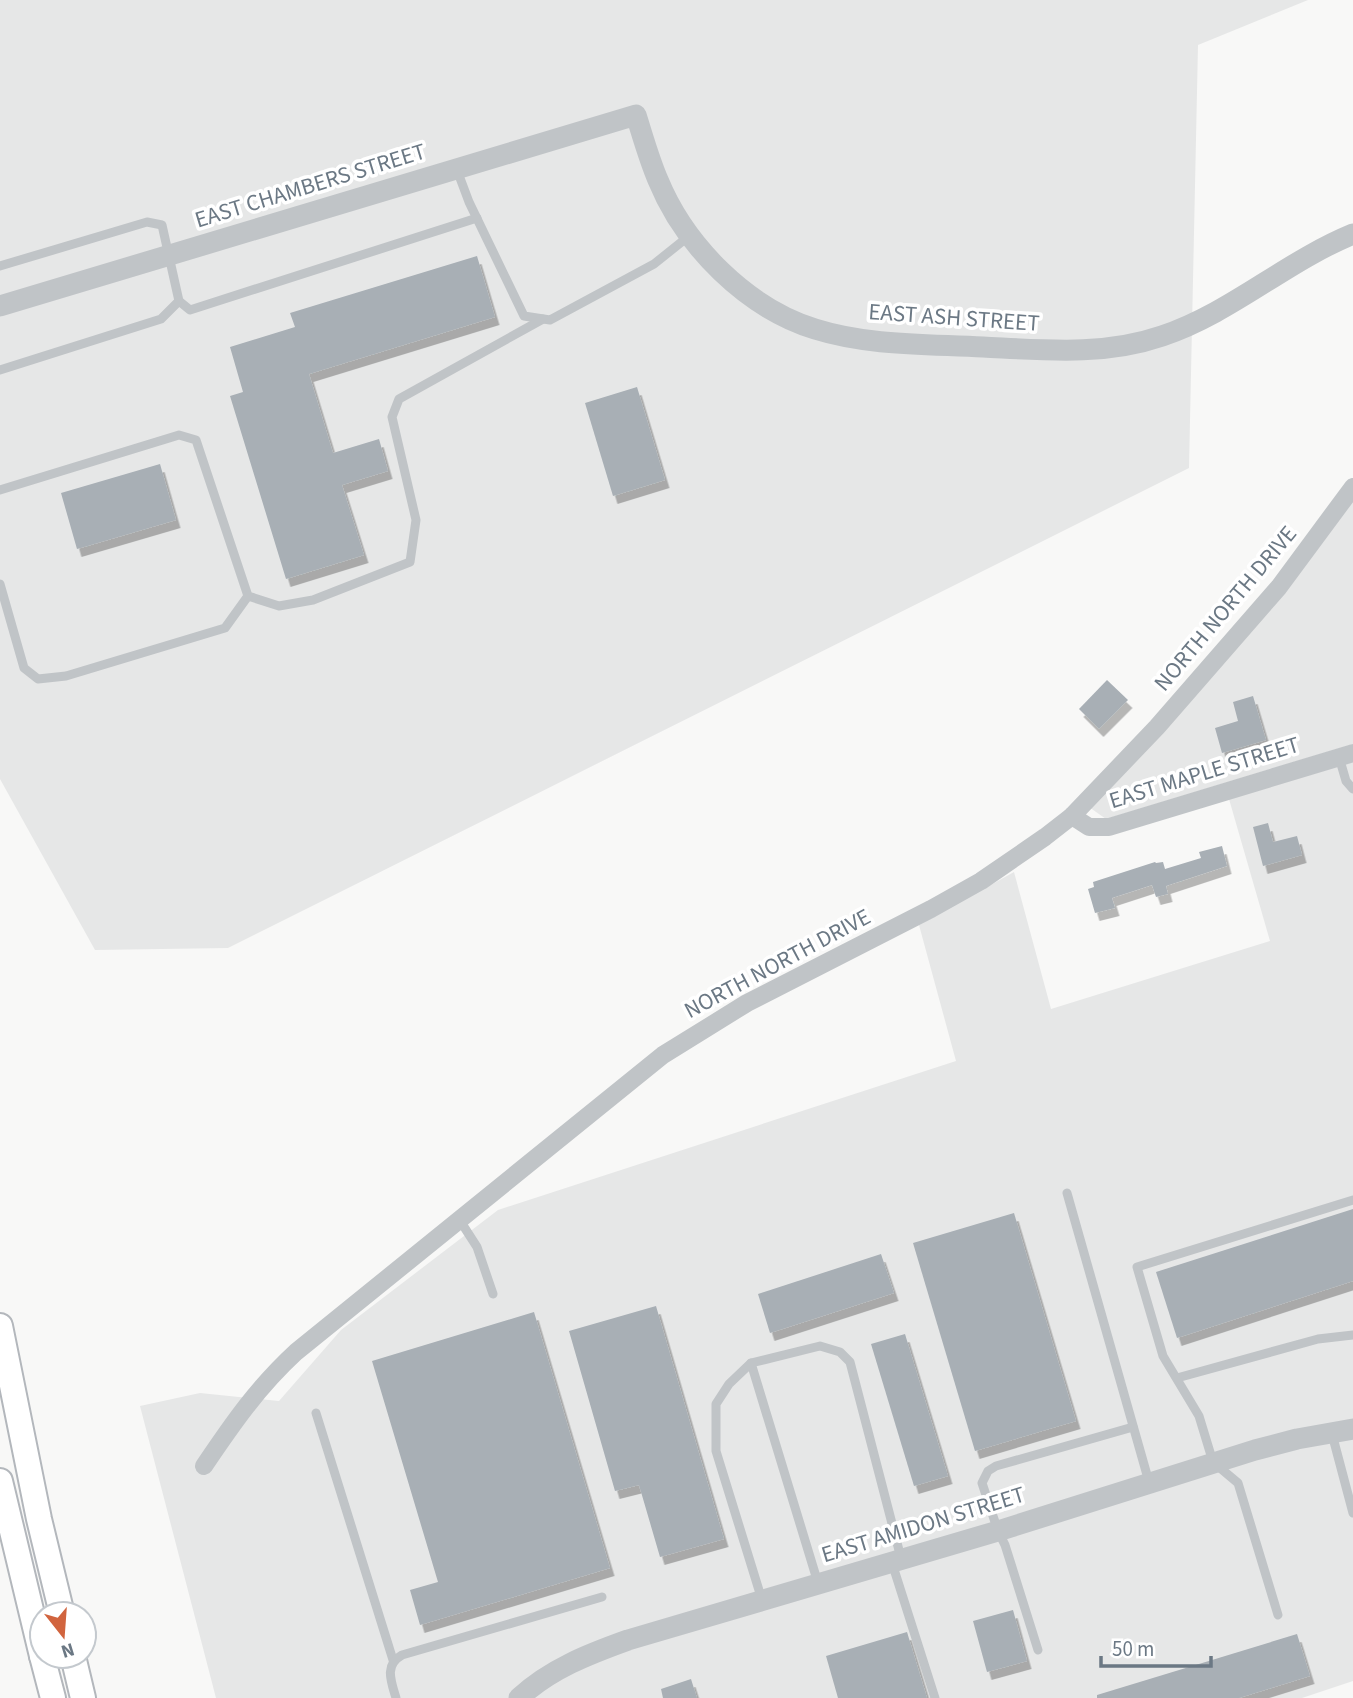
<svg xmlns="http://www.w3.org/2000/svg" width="1353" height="1698" font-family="'Source Sans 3',sans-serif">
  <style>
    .built { fill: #e6e7e7 }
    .building { fill: #a8afb5; filter: url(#shadow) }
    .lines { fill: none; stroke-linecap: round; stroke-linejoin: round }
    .secondary-casing { stroke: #b3b7bc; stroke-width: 28 }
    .service { stroke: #c0c4c7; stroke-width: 9 }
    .minor { stroke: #c0c4c7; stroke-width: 18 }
    .tertiary { stroke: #c0c4c7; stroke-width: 21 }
    .secondary { stroke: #fff; stroke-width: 24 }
    .labels { text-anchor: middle; stroke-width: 7; stroke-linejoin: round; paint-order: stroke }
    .street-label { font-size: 23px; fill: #6b7884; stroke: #fff }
  </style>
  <defs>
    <filter id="shadow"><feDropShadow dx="4.5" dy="8" stdDeviation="0" flood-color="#0004"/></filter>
  </defs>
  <rect width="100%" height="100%" fill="#f8f8f7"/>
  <!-- built -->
  <g class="built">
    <path d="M0,0h1308l-110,45 -9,423 -961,480 -133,2 -95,-171z"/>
    <path d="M1353,498v246l-247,75 -17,-12z"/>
    <path d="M1353,762v919l-51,17h-1086l-76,-292 60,-13 79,8 62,-71 157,-120 458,-149 -37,-136 95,-53 37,137 219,-68 -41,-142z"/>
  </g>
  <!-- building -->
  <g class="building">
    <path d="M477,256l18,61 -186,57 24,79 46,-14 9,32 -46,14 22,70 -78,24 -56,-183 13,-4 -13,-45 65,-20 -5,-14z"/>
    <path d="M637,387l28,93 -52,16 -28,-93z"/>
    <path d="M160,464l16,56 -99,29 -16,-56z"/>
    <path d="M1107,680l21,20 -29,29 -20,-20z"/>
    <path d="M1253,696l13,44 -44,13 -7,-25 23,-7 -5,-19z"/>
    <path d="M1268,823l5,19 24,-6 5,19 -39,11 -10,-39z"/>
    <path d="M1222,846l5,20 -61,20 2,8 -12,3 -4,-12 -40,13 3,10 -20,5 -7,-24 6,-2 -1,-5 62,-20 1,1 7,-1 2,7 36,-11 -2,-6z"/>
    <path d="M1353,1209v72l-176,57 -21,-66z"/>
    <path d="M1014,1213l62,208 -101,30 -62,-208z"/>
    <path d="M881,1254l13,39 -124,40 -12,-39z"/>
    <path d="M656,1306l68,233 -64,18 -21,-72 -24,6 -46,-160z"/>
    <path d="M534,1312l76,256 -190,57 -10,-35 28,-8 -66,-221z"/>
    <path d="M905,1334l43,142 -34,10 -43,-142z"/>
    <path d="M1013,1610l14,51 -40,11 -14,-51z"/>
    <path d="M907,1632l20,66h-89l-12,-42z"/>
    <path d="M1297,1634l13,42 -71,22h-142v-3z"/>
    <path d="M691,1679l6,19h-34l-2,-9z"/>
  </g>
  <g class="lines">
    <defs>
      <g id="secondary">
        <path d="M0,1326l39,193 23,95"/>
        <path d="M0,1481l42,175"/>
        <path d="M42,1656l11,42"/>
        <path d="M73,1656l10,42"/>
      </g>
    </defs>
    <!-- secondary casing -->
    <use href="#secondary" class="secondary-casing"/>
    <!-- service -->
    <g class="service">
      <path d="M457,170l12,32 55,114 26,4 104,-56 35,-28"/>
      <path d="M0,266l147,-44 15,3 17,76 11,9 287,-92"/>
      <path d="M0,370l161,-51 18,-18"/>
      <path d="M0,490l179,-55 17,5 52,156 31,10 34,-6 97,-38 6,-42 -24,-103 7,-18 144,-80"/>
      <path d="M0,584l24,84 14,11 28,-3 159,-48 23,-32"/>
      <path d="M1339,757l7,24 7,8"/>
      <path d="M1067,1193l82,289"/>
      <path d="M459,1219l18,28 16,47"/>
      <path d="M751,1363l67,220"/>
      <path d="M1177,1378l141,-39 35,-4"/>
      <path d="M316,1413l77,247"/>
      <path d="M1332,1434l21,79"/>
      <path d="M892,1563l43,135"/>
      <path d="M762,1600l-46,-149v-47l13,-20 22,-21 69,-17 20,6 10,10 51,196"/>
      <path d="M1278,1615l-40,-132 -25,-21 -14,-46 -36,-60 -26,-89 216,-67"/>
      <path d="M1038,1650l-33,-105 -7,-14 -16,-48 6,-12 8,-5 137,-39"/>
      <path d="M396,1698c-5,-17 -12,-33 6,-43l200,-58"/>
    </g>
    <!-- minor -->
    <g class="minor">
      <path d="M1072,816l17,11h20l244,-74"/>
      <path d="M204,1466c29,-43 54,-79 92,-114l367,-297 84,-52 184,-94 50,-28 64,-44 27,-21 85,-89 122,-140 74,-100"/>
    </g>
    <!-- tertiary -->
    <g class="tertiary">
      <path d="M0,306l636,-191c7,22 13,44 22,65 27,66 89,128 157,149 54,17 113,15 168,18 61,3 121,9 179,-11 69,-23 123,-74 191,-102"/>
      <path d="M519,1698c31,-29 70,-44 109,-58l370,-109 257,-81 42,-11 56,-10"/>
    </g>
    <!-- secondary -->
    <use href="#secondary" class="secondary"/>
  </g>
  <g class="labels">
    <!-- street labels -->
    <g class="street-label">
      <text transform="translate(310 185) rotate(-17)" y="8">EAST CHAMBERS STREET</text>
      <text transform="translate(954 317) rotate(4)" y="8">EAST ASH STREET</text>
      <text transform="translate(1225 608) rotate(-50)" y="8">NORTH NORTH DRIVE</text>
      <text transform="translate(1204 772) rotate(-17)" y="8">EAST MAPLE STREET</text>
      <text transform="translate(777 963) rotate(-28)" y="8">NORTH NORTH DRIVE</text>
      <text transform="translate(923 1524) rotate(-17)" y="8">EAST AMIDON STREET</text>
    </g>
  </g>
  <!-- north arrow -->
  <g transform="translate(63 1635) rotate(163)"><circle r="33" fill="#ffffff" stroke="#c4c9ce" stroke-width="2"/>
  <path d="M0-5L12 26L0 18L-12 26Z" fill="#d1643e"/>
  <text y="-10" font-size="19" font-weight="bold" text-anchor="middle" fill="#6b7884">N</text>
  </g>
  <!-- scale -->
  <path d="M1101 1656v10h110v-10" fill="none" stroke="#6b7884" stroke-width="3.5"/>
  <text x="1112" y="1656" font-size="21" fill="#6b7884" stroke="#ffffff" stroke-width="5" paint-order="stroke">50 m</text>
</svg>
